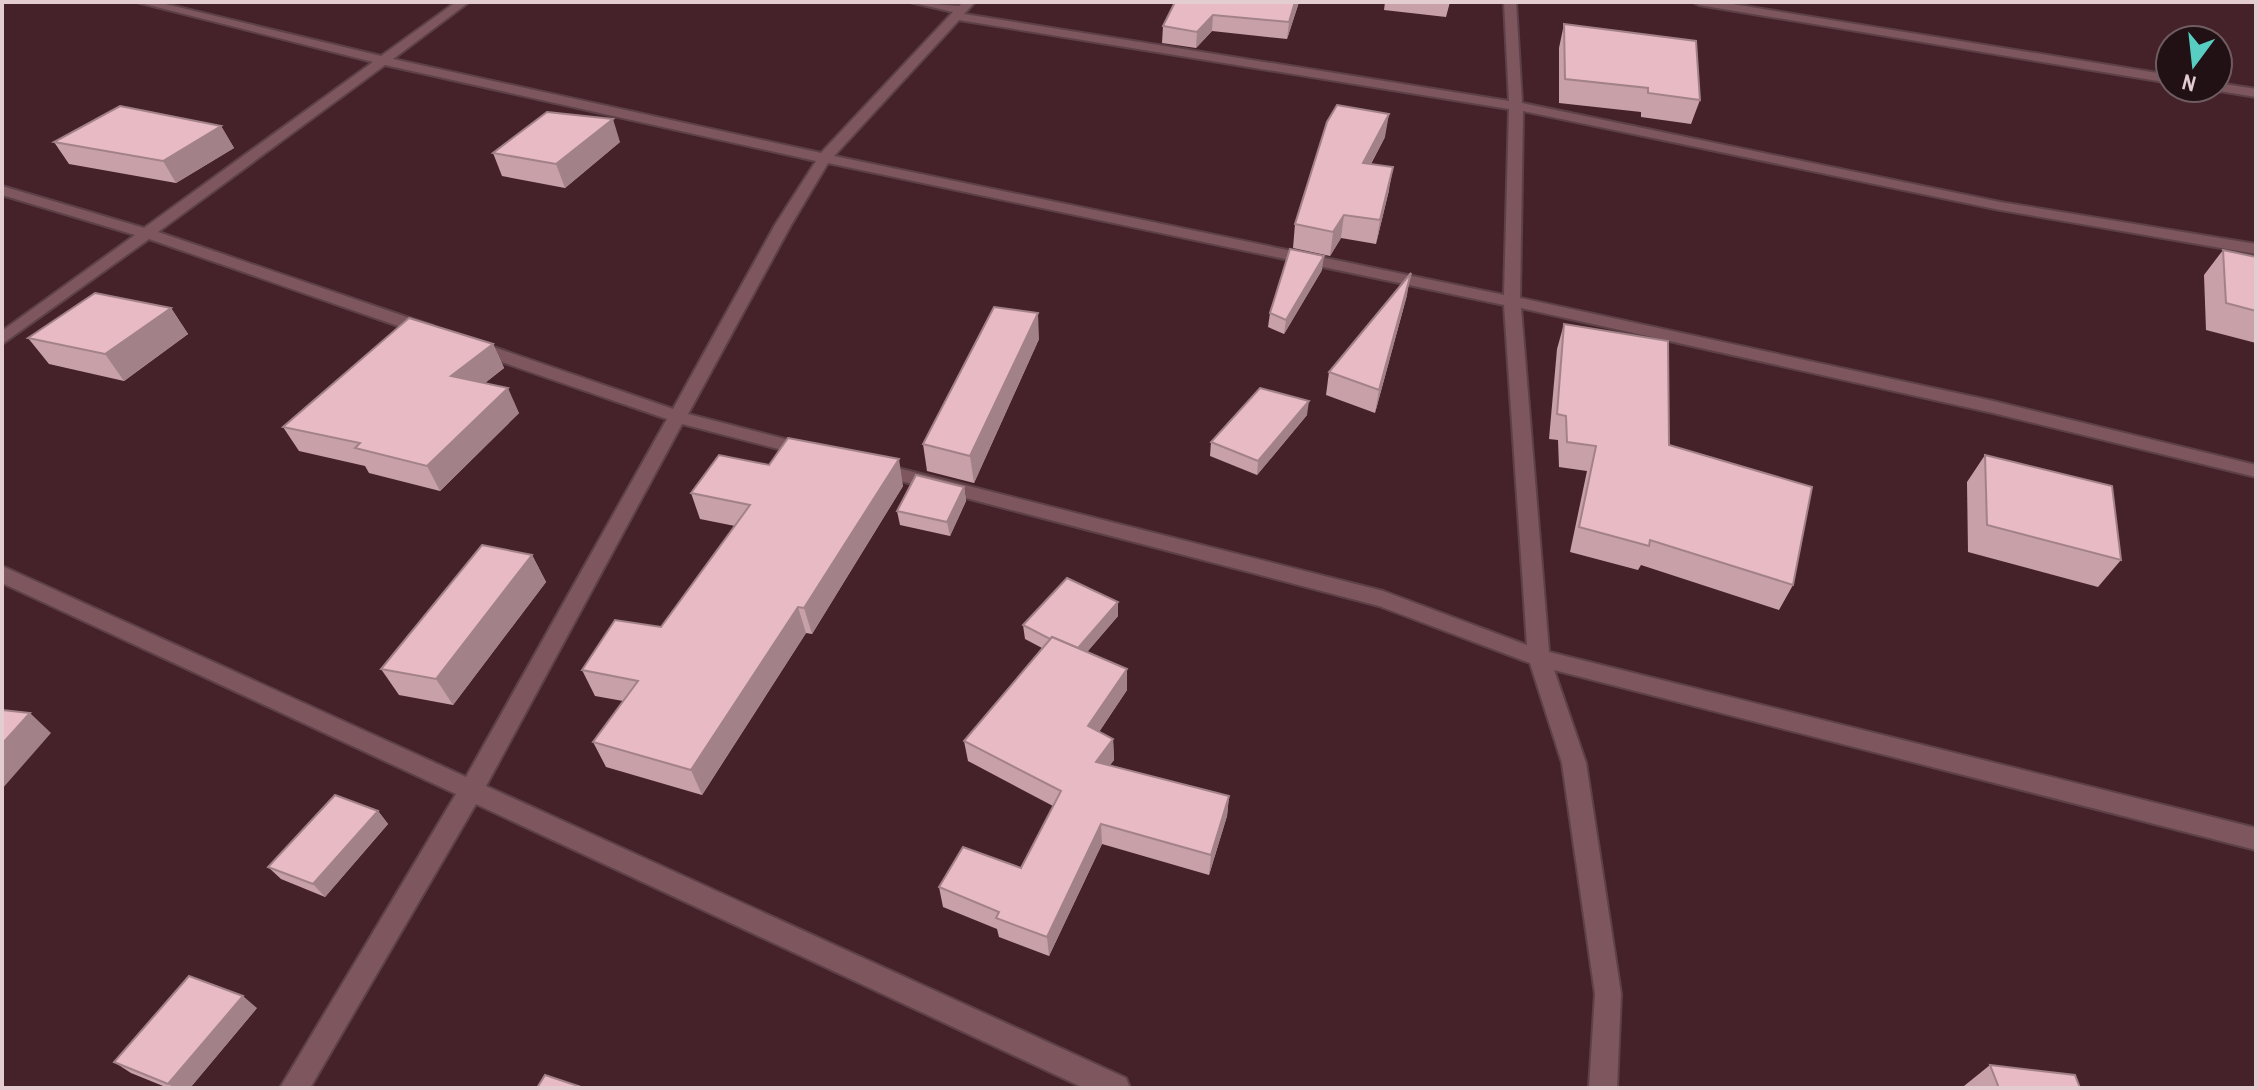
<svg xmlns="http://www.w3.org/2000/svg" width="2258" height="1090" font-family="'Archivo Narrow',sans-serif">
  <style>
    .lines { fill: none; stroke-linecap: round; stroke-linejoin: round }
    .street-casing { stroke: #5e4148; stroke-width: 4 }
    .street { fill: #7d565e; fill-rule: evenodd }
    .wall { fill: #c8a0a8 }
    .shaded-wall { fill: #a28288 }
    .building { fill: #e8bac3; stroke: #a28288; stroke-width: 2 }
  </style>
  <rect width="100%" height="100%" fill="#45222a"/>
  <g class="lines">
    <defs>
      <g id="street">
        <path d="M137,2h20l224,54 75,-54h13l-76,57 428,94 132,-141 -43,-10 49,4 4,-4h12l-11,12 545,87 -5,-99h12l6,101 478,99 256,42v10l-256,-44 -477,-99 -3,187 473,103 263,64v12l-263,-64 -472,-105 28,344 707,176v22l-702,-180 32,93 35,231 -4,94h-28l6,-94 -33,-231 -32,-100 -151,-57 -505,-132 -9,-6 9,-6 509,129 144,54 -23,-340 -676,-142 -37,62 -103,189 128,33 2,4 -9,6 -127,-33 -196,362 640,292 4,10h-46l-608,-284 -166,284h-30l176,-294 -454,-211v-17l464,211 201,-358 -200,-69 -2,-4 2,-4h12l194,67 102,-184 41,-64 -431,-96 -227,167 275,94 2,4 -2,4h-12l-272,-95 -147,105v-13l133,-96 -133,-40v-9l142,42 229,-166zM959,20l550,89 -5,186 -670,-139z"/>
        <path d="M1693,2h27l450,73v8l-471,-78z"/>
        <path d="M2218,83l38,6v8l-43,-7 5,-2z"/>
      </g>
    </defs>
    <!-- street casing -->
    <use href="#street" class="street-casing"/>
    <!-- street -->
    <use href="#street" class="street"/>
  </g>
  <!-- wall -->
  <g class="wall">
    <path d="M1175,2h124l-12,37 -75,-8 -16,17 -34,-5 1,-17z"/>
    <path d="M1385,2h65l-4,15 -62,-7z"/>
    <path d="M1564,24l136,76 -9,24 -50,-7v-5l-82,-9v-55z"/>
    <path d="M221,126l13,22 -58,35 -107,-19 -15,-22z"/>
    <path d="M1385,137l-14,27 18,26 -13,54 -35,-6 -11,18 -37,-8 2,-24z"/>
    <path d="M620,142l-55,46 -63,-12 -9,-23z"/>
    <path d="M2223,250l33,7v86l-50,-13 -2,-55z"/>
    <path d="M1322,270l-38,64 -16,-7 2,-14z"/>
    <path d="M1407,295l-32,118 -49,-18 3,-23z"/>
    <path d="M171,308l17,26 -64,47 -75,-17 -21,-26z"/>
    <path d="M1564,324l229,261 -14,25 -138,-45 -3,5 -68,-18 17,-81 -28,-4 -1,-27 -9,-1 8,-90z"/>
    <path d="M1039,339l-65,144 -47,-12 -4,-27z"/>
    <path d="M493,344l11,24 -19,15 34,30 -79,78 -71,-18 -4,-7 -66,-15 -16,-24z"/>
    <path d="M1307,415l-50,60 -47,-19 1,-14z"/>
    <path d="M1985,455l136,105 -23,27 -130,-35 -1,-70z"/>
    <path d="M769,465l134,21 -91,148 -6,-1 -104,162 -96,-28 -13,-25 30,-41 -28,-5 -13,-26 79,-43 74,-101 -35,-7 -9,-26z"/>
    <path d="M964,487l2,14 -16,35 -50,-11 -3,-14z"/>
    <path d="M532,555l14,27 -93,123 -54,-10 -18,-26z"/>
    <path d="M1118,616l-31,36 40,38 -28,42 14,7 1,21 -4,5 119,31 -2,20 -18,59 -107,-31 -53,112 -50,-19 -2,-8 -54,-22 -4,-20 82,-19 32,-62 -85,-45 -4,-20 78,-93 -17,-9 -2,-14z"/>
    <path d="M378,811l10,13 -63,73 -44,-18 -13,-12z"/>
    <path d="M257,1008l-67,80h-22l-37,-15 -17,-11z"/>
    <path d="M1990,1065l90,23h-116v-2z"/>
  </g>
  <!-- shaded-wall -->
  <g class="shaded-wall">
    <path d="M1295,2h4l-12,37 2,-17z"/>
    <path d="M1213,15l-1,16 -16,17 1,-16z"/>
    <path d="M1389,114l-4,23 -26,49 4,-23z"/>
    <path d="M613,119l7,23 -55,46 -9,-24z"/>
    <path d="M221,126l13,22 -58,35 -13,-22z"/>
    <path d="M1393,167l-4,23 -13,54 4,-24z"/>
    <path d="M1344,215l-3,23 -11,18 3,-24z"/>
    <path d="M1324,256l-2,14 -38,64 2,-14z"/>
    <path d="M1411,273l-4,22 -32,118 4,-23z"/>
    <path d="M171,308l17,26 -64,47 -19,-27z"/>
    <path d="M1038,313l1,26 -65,144 -4,-27z"/>
    <path d="M493,344l11,24 -41,32 -12,-24z"/>
    <path d="M508,388l11,25 -79,78 -13,-25z"/>
    <path d="M1309,401l-2,14 -50,60 1,-14z"/>
    <path d="M899,459l4,27 -91,148 -8,-26z"/>
    <path d="M964,487l2,14 -16,35 -3,-14z"/>
    <path d="M532,555l14,27 -93,123 -17,-26z"/>
    <path d="M1118,602v14l-42,49 -1,-14z"/>
    <path d="M798,607l8,26 -104,162 -11,-25z"/>
    <path d="M1127,669v21l-38,57 -1,-21z"/>
    <path d="M30,713l21,20 -49,56v-45z"/>
    <path d="M1113,739l1,21 -17,23 -1,-21z"/>
    <path d="M1229,796l-2,20 -18,59 2,-20z"/>
    <path d="M378,811l10,13 -63,73 -12,-13z"/>
    <path d="M1101,824l1,20 -53,112 -2,-19z"/>
    <path d="M243,996l14,12 -67,80h-15l-7,-4z"/>
  </g>
  <!-- building -->
  <g class="building">
    <path d="M1175,2h120l-6,20 -76,-7 -16,17 -34,-6z"/>
    <path d="M1564,24l132,17 4,59 -52,-7v-5l-83,-9z"/>
    <path d="M1337,105l52,9 -26,49 30,4 -13,53 -36,-5 -11,17 -38,-8 32,-102z"/>
    <path d="M120,106l101,20 -58,35 -109,-19z"/>
    <path d="M547,112l66,7 -57,45 -63,-11z"/>
    <path d="M1290,249l34,7 -38,64 -16,-7z"/>
    <path d="M2223,250l33,7v54l-30,-8z"/>
    <path d="M1411,273l-32,117 -50,-18z"/>
    <path d="M95,293l76,15 -66,46 -77,-16z"/>
    <path d="M994,307l44,6 -68,143 -47,-12z"/>
    <path d="M409,318l84,26 -42,32 57,12 -81,78 -72,-18 5,-5 -77,-16z"/>
    <path d="M1564,324l104,17 1,104 143,42 -19,98 -143,-45 -1,6 -70,-19 17,-81 -29,-4 -1,-26 -9,-2z"/>
    <path d="M1260,388l49,13 -51,60 -47,-19z"/>
    <path d="M788,438l111,21 -95,149 -6,-1 -107,163 -98,-28 45,-61 -56,-11 33,-50 46,7 89,-122 -59,-12 28,-38 50,10z"/>
    <path d="M1985,455l127,31 9,74 -134,-35z"/>
    <path d="M916,475l48,12 -17,35 -50,-11z"/>
    <path d="M482,545l50,10 -96,124 -55,-10z"/>
    <path d="M1067,578l51,24 -40,46 -26,-11 -2,2 -27,-14z"/>
    <path d="M1052,637l75,32 -39,57 25,13 -17,23 133,34 -18,59 -110,-31 -54,113 -51,-19 3,-6 -60,-25 24,-40 58,21 40,-77 -97,-50z"/>
    <path d="M2,710l28,3 -28,31z"/>
    <path d="M335,795l43,16 -65,73 -45,-17z"/>
    <path d="M189,976l54,20 -75,88 -54,-22z"/>
    <path d="M1990,1065l85,10 5,13h-81z"/>
    <path d="M545,1075l39,13h-47z"/>
  </g>
  <!-- border -->
  <rect width="2258" height="1090" fill="none" stroke="#e4cdd1" stroke-width="8"/>
  <!-- north arrow -->
  <g transform="translate(2194 64) rotate(195)"><circle r="38" fill="#211115" stroke="#6f5c60" stroke-width="2"/>
  <path d="M0-6L14 30L0 20L-14 30Z" fill="#57cec1"/>
  <text y="-12" font-size="22" font-weight="bold" text-anchor="middle" fill="#e4cdd1">N</text>
  </g>
</svg>
